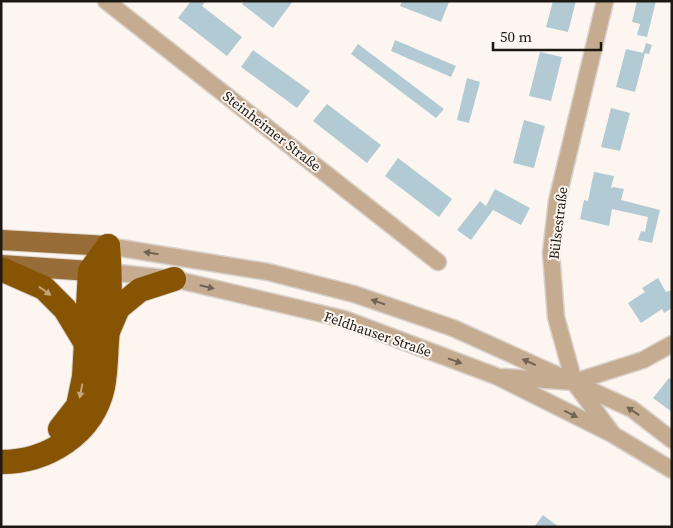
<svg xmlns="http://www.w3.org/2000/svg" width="673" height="528" font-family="'Source Serif 4',serif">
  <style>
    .building { fill: #b2cad3 }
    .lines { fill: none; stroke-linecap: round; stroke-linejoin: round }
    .minor-casing { stroke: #d9d2cc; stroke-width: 19 }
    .major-casing { stroke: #d9d2cc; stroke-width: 22 }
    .highway-casing { stroke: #d9d2cc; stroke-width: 26 }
    .minor { stroke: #c5ac91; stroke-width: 16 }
    .major { stroke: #986c36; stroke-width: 20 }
    .highway { stroke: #875403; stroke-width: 24 }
    .oneway { fill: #716252 }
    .oneway2 { fill: #c2a57a }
    .labels { text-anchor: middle; stroke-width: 4; stroke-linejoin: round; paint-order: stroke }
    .street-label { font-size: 14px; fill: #1d1812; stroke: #fdf6f0 }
  </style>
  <rect width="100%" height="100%" fill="#fdf6f0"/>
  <!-- building -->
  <g class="building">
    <path d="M191,1h15l-4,5 40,31 -15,19 -49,-38z"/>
    <path d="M245,1h48l-20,27 -31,-24z"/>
    <path d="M402,1h46l1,1 -8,20 -41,-16z"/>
    <path d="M553,1h23l-8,31 -22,-5z"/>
    <path d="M637,1h19l-9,36 -10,-2 3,-11 -8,-2z"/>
    <path d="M395,40l61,26 -5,11 -60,-26z"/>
    <path d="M646,43l6,2 -3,9 -4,-1 -10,39 -19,-5 10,-38 17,4z"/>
    <path d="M358,44l86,65 -8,9 -85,-64z"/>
    <path d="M253,50l57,41 -13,17 -56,-41z"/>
    <path d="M540,52l22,5 -11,44 -22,-5z"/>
    <path d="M467,78l13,4 -11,41 -12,-3z"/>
    <path d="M327,104l54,41 -14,18 -54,-42z"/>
    <path d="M611,108l19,5 -10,38 -19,-4z"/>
    <path d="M524,120l21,6 -11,42 -21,-5z"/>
    <path d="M398,158l54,41 -13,18 -54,-41z"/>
    <path d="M594,172l20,4 -3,12 3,-1 10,2 -3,11 39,10 -8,33 -14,-3 3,-9 4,1 3,-15 -36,-8 -3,17 -29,-7 4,-19 4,1z"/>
    <path d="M495,189l35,19 -9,17 -28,-15 -22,30 -14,-10 23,-29 6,5z"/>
    <path d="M658,278l8,14 6,-2v18l-8,5 -2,-4 -21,14 -13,-20 17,-11 -3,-4z"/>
    <path d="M669,378l3,2v32l-19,-14z"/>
    <path d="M543,515l16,12h-25z"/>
  </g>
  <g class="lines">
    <defs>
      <g id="minor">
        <path d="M106,1l332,261"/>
        <path d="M605,1l-48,200 -6,52 5,64 18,65 37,50"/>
        <path d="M108,246l160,26 86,22 99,34 179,81 40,31"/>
        <path d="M100,271l74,8 170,40 152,57 116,58 60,36"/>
        <path d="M504,377l70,5 69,-22 29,-16"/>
      </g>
      <g id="major">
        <path d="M1,240l107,6"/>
        <path d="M1,265l89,6"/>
      </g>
      <g id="highway">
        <path d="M1,269l43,19 21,21 20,33"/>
        <path d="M109,329l9,-21 22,-18 34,-11"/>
        <path d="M60,429l18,-23 6,-29 6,-106 18,-25"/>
        <path d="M1,462c46,0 92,-28 102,-75 3,-15 3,-31 4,-46 3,-32 4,-63 1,-95"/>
      </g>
    </defs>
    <!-- minor casing -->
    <use href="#minor" class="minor-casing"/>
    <!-- major casing -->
    <use href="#major" class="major-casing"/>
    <!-- highway casing -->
    <use href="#highway" class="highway-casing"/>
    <!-- minor -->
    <use href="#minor" class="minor"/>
    <!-- major -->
    <use href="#major" class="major"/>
    <!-- highway -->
    <use href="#highway" class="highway"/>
  </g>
  <!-- one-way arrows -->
  <defs><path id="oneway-solid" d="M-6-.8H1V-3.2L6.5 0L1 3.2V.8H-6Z" transform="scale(1.25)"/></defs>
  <g class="oneway">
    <use href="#oneway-solid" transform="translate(151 253) rotate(-171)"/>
    <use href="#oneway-solid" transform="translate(207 287) rotate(13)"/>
    <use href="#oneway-solid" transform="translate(378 302) rotate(-161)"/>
    <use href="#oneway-solid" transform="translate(455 361) rotate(20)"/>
    <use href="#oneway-solid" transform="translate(529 362) rotate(-156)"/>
    <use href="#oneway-solid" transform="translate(633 411) rotate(-147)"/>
    <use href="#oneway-solid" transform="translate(571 414) rotate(27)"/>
  </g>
  <g class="oneway2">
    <use href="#oneway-solid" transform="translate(45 291) rotate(36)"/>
    <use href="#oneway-solid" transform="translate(81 391) rotate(101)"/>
  </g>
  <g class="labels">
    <!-- street labels -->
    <g class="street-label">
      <text transform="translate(272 131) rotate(38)" y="5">Steinheimer Straße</text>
      <text transform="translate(558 223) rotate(-83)" y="5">Bülsestraße</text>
      <text transform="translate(378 334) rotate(19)" y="5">Feldhauser Straße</text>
    </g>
  </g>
  <!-- border -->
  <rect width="673" height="528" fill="none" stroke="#1d1812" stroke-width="5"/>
  <!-- scale -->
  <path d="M493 42v8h108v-8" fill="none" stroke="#1d1812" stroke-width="2.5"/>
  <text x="500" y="42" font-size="15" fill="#1d1812" stroke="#fdf6f0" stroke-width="4" paint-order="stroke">50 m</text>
</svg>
